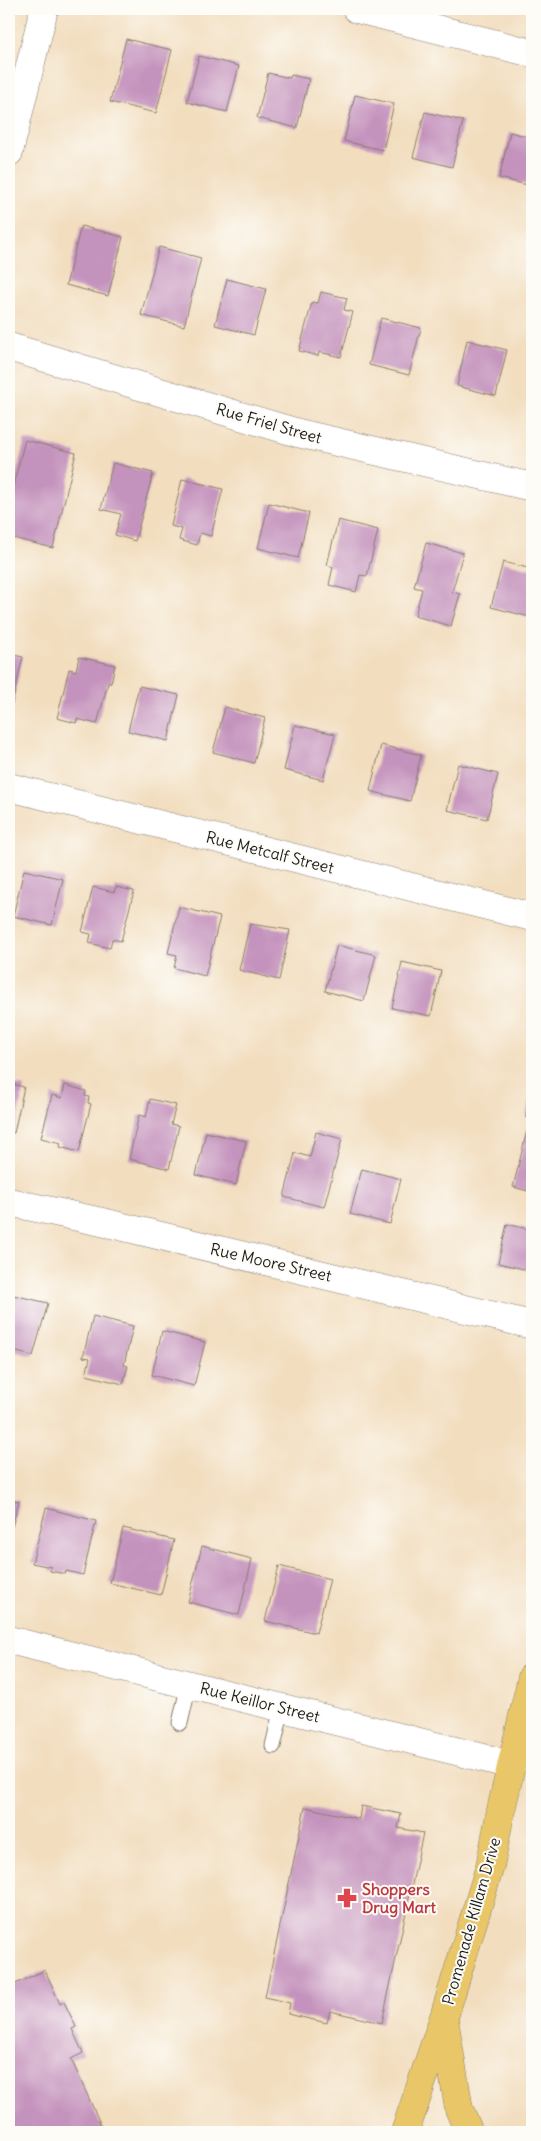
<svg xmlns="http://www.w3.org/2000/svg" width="541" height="2141" font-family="Delius,sans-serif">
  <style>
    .building { fill: #c493bd }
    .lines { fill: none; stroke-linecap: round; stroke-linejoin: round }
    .lane-casing { stroke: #877c6d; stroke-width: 17 }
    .street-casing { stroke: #877c6d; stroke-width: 29 }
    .primary-casing { stroke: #877c6d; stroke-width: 29 }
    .lane { stroke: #fff; stroke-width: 15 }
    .street { stroke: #fff; stroke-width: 28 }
    .primary { stroke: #e9c769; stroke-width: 28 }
    .labels { text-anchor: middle; stroke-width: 4; stroke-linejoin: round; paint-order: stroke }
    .street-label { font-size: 16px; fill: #1c1c1c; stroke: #fdfcf7 }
    .health-label { font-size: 16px; font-weight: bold; fill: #be3a42; stroke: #fdfcf7; text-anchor: start }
  </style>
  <rect width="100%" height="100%" fill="#fdfcf7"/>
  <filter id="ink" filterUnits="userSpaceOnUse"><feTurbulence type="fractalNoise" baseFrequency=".02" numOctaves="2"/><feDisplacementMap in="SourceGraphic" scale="10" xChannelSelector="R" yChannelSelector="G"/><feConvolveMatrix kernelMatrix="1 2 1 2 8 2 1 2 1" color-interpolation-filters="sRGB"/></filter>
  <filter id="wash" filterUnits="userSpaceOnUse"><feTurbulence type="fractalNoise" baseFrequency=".0096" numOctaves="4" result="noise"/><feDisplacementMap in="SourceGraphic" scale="20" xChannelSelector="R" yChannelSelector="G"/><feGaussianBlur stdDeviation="1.12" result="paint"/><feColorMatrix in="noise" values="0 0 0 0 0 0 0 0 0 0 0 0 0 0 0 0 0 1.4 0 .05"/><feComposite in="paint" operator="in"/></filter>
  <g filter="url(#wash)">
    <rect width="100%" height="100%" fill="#f2ddbe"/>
    <g id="blocks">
      <!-- building -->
      <g class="building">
        <path d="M126,39l46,11 -16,63 -46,-11z"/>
        <path d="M199,56l40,10 -12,46 -40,-10z"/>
        <path d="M268,73l22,5 1,-3 18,4 -12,49 -40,-10z"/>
        <path d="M355,95l39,9 -11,46 -39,-9z"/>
        <path d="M425,112l38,9 -11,46 -39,-10z"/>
        <path d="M510,132l22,6v48l-33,-8z"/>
        <path d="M81,226l42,11 -15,59 -42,-11z"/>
        <path d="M159,247l42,11 -17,68 -43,-11z"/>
        <path d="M227,279l39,10 -12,46 -39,-10z"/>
        <path d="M321,292l26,6 -3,12 9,2 -12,45 -22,-5 -1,4 -19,-5 13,-49 6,1z"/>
        <path d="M381,318l40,10 -12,47 -40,-10z"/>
        <path d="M467,340l40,10 -11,46 -39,-10z"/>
        <path d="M25,440l51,13 -23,95 -44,-11v-35z"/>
        <path d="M113,463l40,10 -18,68 -20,-6 6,-21 -20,-5z"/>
        <path d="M182,479l41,10 -12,47 -11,-3 -3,12 -18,-5 3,-11 -11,-3z"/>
        <path d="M269,503l40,10 -11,45 -40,-10z"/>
        <path d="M338,520l40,10 -11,46 -7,-1 -4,17 -27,-7 4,-18 -6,-2z"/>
        <path d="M426,543l37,10 -11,39 8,2 -9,32 -36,-10 7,-27 -8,-2z"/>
        <path d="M503,562l29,7v41l-2,7 -39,-10z"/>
        <path d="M9,654l14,3 -11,47 -3,-1z"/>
        <path d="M79,657l36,8 -4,18h-3l-11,41 -20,-5 -1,4 -19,-5 12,-49 7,2z"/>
        <path d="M139,686l40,9 -11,46 -40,-10z"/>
        <path d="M225,707l40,11 -11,45 -41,-11z"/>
        <path d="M295,725l40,9 -12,46 -39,-10z"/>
        <path d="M381,745l40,10 -11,46 -40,-10z"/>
        <path d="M458,764l40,10 -11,45 -40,-9z"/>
        <path d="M24,870l39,9 -11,46 -39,-9z"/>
        <path d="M93,887l21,5 2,-5 18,4 -13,50 -9,-2 -2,9 -21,-5 2,-9 -9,-2z"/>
        <path d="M179,907l41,10 -15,59 -31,-8 3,-13 -9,-2z"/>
        <path d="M250,924l40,6 -11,50 -40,-10z"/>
        <path d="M337,945l39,10 -12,46 -39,-10z"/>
        <path d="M402,962l39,9 -10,45 -39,-8z"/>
        <path d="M9,1083l15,4 -10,46 -5,-1z"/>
        <path d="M65,1085l21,6 -1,5 4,1 -1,6 3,1 -12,48 -19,-5 1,-4 -20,-5 11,-43 10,3z"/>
        <path d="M531,1090h1v28l-6,-1z"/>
        <path d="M150,1099l26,6 -5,19 8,2 -10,43 -40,-10 10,-44 7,2z"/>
        <path d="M527,1131l5,2v59l-19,-5z"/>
        <path d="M206,1132l40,9 -10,44 -40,-10z"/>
        <path d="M316,1132l26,7 -18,68 -40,-10 11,-44 15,4z"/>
        <path d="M362,1169l39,10 -11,45 -40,-10z"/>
        <path d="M507,1224l25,6v41l-34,-8z"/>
        <path d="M9,1294l39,9 -15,53 -24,-6z"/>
        <path d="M93,1316l40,10 -9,39 4,1 -5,18 -37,-9 4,-17 -7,-1z"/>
        <path d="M162,1331l43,11 -11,44 -42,-11z"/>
        <path d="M9,1499l10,2 -10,37z"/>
        <path d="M46,1508l50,13 -13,54 -17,-4 -1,3 -15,-3 1,-4 -19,-4z"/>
        <path d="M123,1528l51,12 -13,55 -51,-12z"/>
        <path d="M202,1546l50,13 -13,56 -51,-13z"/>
        <path d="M279,1566l51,13 -14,54 -51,-12z"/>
        <path d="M361,1806l40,8 -3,14 25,5 -41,190 -52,-12 -3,12 -39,-9 2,-11 -25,-6 40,-190 54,12z"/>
        <path d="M45,1970l15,34 4,-2 12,25 -4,2 11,24 -12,6 33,73h-95v-145z"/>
      </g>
    </g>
  </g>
  <g filter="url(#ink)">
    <use href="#blocks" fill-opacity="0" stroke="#877c6d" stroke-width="1"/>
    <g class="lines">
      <defs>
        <g id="lane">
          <path d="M180,1723l9,-39"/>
          <path d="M273,1746l9,-38"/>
        </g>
        <g id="street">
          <path d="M357,9l175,44"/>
          <path d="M9,152l35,-143"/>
          <path d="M9,347l289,86 234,54"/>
          <path d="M9,787l523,130"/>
          <path d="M9,1202l102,22 421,101"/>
          <path d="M9,1640l503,125"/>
        </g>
        <g id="primary">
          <path d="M444,2019l15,90 10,23"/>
          <path d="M405,2132l39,-115 46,-151 11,-56 31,-133"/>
        </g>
      </defs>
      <!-- lane casing -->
      <use href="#lane" class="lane-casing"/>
      <!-- street casing -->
      <use href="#street" class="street-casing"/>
      <!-- primary casing -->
      <use href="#primary" class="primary-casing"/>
      <!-- lane -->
      <use href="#lane" class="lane"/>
      <!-- street -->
      <use href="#street" class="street"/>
      <!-- primary -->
      <use href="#primary" class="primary"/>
    </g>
  </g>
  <!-- icons -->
  <defs>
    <symbol id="pharmacy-bare" viewBox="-9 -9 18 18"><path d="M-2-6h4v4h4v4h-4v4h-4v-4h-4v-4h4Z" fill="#e0444e" stroke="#fdfcf7" stroke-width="2.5" paint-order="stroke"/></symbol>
  </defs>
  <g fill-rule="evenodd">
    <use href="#pharmacy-bare" x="333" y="1884" width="28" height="28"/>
  </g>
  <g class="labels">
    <!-- street labels -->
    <g class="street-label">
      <text transform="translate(269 423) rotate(16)" y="6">Rue Friel Street</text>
      <text transform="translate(270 852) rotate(14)" y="6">Rue Metcalf Street</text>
      <text transform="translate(271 1262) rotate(13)" y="6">Rue Moore Street</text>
      <text transform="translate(260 1702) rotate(14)" y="6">Rue Keillor Street</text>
      <text transform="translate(471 1921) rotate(-74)" y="6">Promenade Killam Drive</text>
    </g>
    <!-- health labels -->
    <g class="health-label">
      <text x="362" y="1895">Shoppers<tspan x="362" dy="18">Drug Mart</tspan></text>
    </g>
  </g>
  <!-- margin -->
  <rect width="541" height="2141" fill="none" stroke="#fdfcf7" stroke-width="30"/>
</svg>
